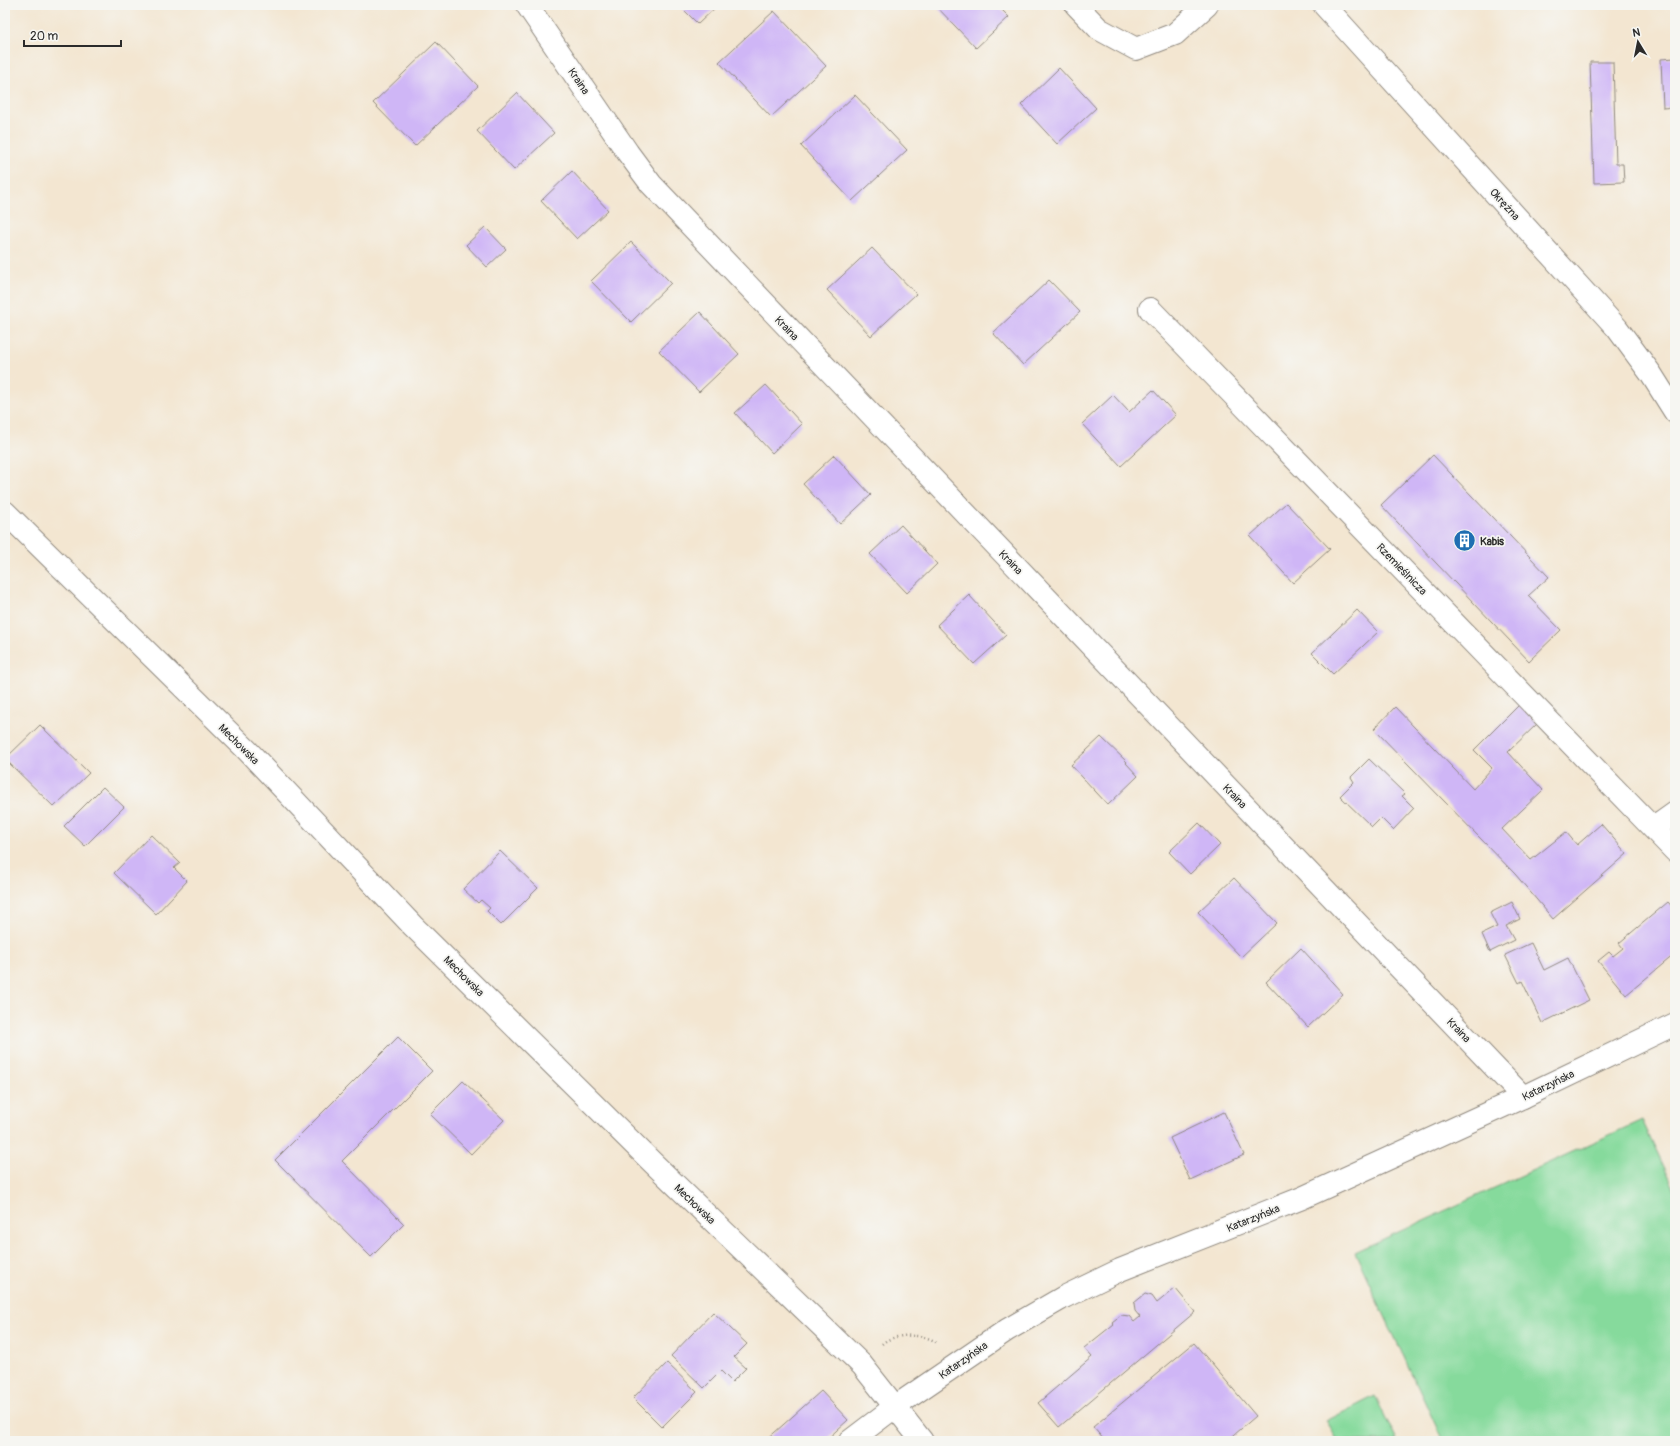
<svg xmlns="http://www.w3.org/2000/svg" width="1680" height="1446" font-family="Pangolin,sans-serif">
  <style>
    .green { fill: #86da9c; stroke: #588264 }
    .building { fill: #cfb6f6 }
    .lines { fill: none; stroke-linecap: round; stroke-linejoin: round }
    .minor-casing { stroke: #8f887e; stroke-width: 24 }
    .path { stroke: #8f887e; stroke-width: 2.5; stroke-dasharray: 1 3; stroke-linecap: butt }
    .minor { stroke: #fff; stroke-width: 22 }
    .labels { text-anchor: middle; stroke-width: 3.5; stroke-linejoin: round; paint-order: stroke }
    .street-label { font-size: 11px; fill: #2b2b2b; stroke: #f6f6f2 }
    .poi-label { font-size: 11px; font-weight: bold; fill: #2b2b2b; stroke: #f6f6f2; text-anchor: start }
  </style>
  <rect width="100%" height="100%" fill="#f6f6f2"/>
  <filter id="ink" filterUnits="userSpaceOnUse"><feTurbulence type="fractalNoise" baseFrequency=".025" numOctaves="2"/><feDisplacementMap in="SourceGraphic" scale="8" xChannelSelector="R" yChannelSelector="G"/><feConvolveMatrix kernelMatrix="1 2 1 2 8 2 1 2 1" color-interpolation-filters="sRGB"/></filter>
  <filter id="wash" filterUnits="userSpaceOnUse"><feTurbulence type="fractalNoise" baseFrequency=".012" numOctaves="4" result="noise"/><feDisplacementMap in="SourceGraphic" scale="16" xChannelSelector="R" yChannelSelector="G"/><feGaussianBlur stdDeviation="0.9" result="paint"/><feColorMatrix in="noise" values="0 0 0 0 0 0 0 0 0 0 0 0 0 0 0 0 0 1.4 0 .05"/><feComposite in="paint" operator="in"/></filter>
  <g filter="url(#wash)">
    <rect width="100%" height="100%" fill="#f3e6d1"/>
    <!-- green -->
    <g class="green">
      <path d="M1642,1120l33,70v251h-232l-88,-189z"/>
      <path d="M1375,1396l22,45h-59l-12,-20z"/>
    </g>
    <g id="blocks">
      <!-- building -->
      <g class="building">
        <path d="M679,5h39l-20,19z"/>
        <path d="M935,5h62l12,12 -33,31z"/>
        <path d="M774,11l52,55 -55,51 -52,-55z"/>
        <path d="M436,42l42,44 -63,60 -42,-43z"/>
        <path d="M1675,58v49l-12,1 -2,-49z"/>
        <path d="M1590,62h23l3,102h7l1,18 -30,1z"/>
        <path d="M1059,68l37,40 -39,36 -36,-39z"/>
        <path d="M517,93l37,40 -40,37 -37,-39z"/>
        <path d="M855,95l52,55 -55,51 -51,-55z"/>
        <path d="M572,171l36,39 -31,29 -36,-38z"/>
        <path d="M485,227l21,22 -19,18 -21,-22z"/>
        <path d="M631,242l40,41 -40,39 -40,-41z"/>
        <path d="M872,248l44,46 -45,42 -44,-46z"/>
        <path d="M1049,280l31,32 -57,53 -30,-32z"/>
        <path d="M700,312l39,42 -40,38 -40,-41z"/>
        <path d="M766,385l36,39 -30,29 -37,-40z"/>
        <path d="M1153,390l23,25 -55,51 -39,-42 31,-29 16,17z"/>
        <path d="M834,455l37,40 -31,29 -37,-40z"/>
        <path d="M1433,455l116,122 -21,19 33,34 -32,31 -148,-156z"/>
        <path d="M1286,503l44,46 -37,34 -43,-47z"/>
        <path d="M901,525l36,39 -30,29 -37,-39z"/>
        <path d="M969,595l37,40 -32,29 -37,-39z"/>
        <path d="M1357,610l21,22 -45,42 -21,-21z"/>
        <path d="M1520,704l18,19 -30,29 35,38 -41,39 29,31 35,-28 11,13 24,-21 26,30 -74,65 -38,-45 -141,-145 21,-22 78,82 19,-21 -18,-18z"/>
        <path d="M40,725l49,48 -35,34 -49,-48z"/>
        <path d="M1101,737l26,25 -1,1 12,13 -30,29 -37,-40z"/>
        <path d="M1369,759l36,35 -3,2 12,12 -21,22 -12,-12 -9,9 -32,-31 14,-14 -3,-5z"/>
        <path d="M103,787l21,20 -39,39 -21,-20z"/>
        <path d="M1199,823l21,22 -30,29 -21,-22z"/>
        <path d="M151,835l29,28 -6,5 13,13 -31,33 -42,-41z"/>
        <path d="M500,851l38,37 -37,37 -14,-14 3,-3 -9,-8 -3,3 -15,-14z"/>
        <path d="M1234,878l43,45 -36,34 -43,-45z"/>
        <path d="M1512,902l8,17 -14,7 8,14 -24,12 -8,-18 15,-7 -7,-14z"/>
        <path d="M1668,902l7,8v44l-49,41 -28,-34 11,-9 4,4 10,-8 -4,-5z"/>
        <path d="M1531,943l13,27 24,-12 21,42 -47,23 -20,-42 -3,2 -14,-28z"/>
        <path d="M1301,948l42,46 -35,33 -42,-45z"/>
        <path d="M398,1037l34,34 -90,90 62,63 -33,33 -96,-97z"/>
        <path d="M463,1081l41,39 -33,34 -41,-40z"/>
        <path d="M1224,1112l20,43 -54,25 -20,-42z"/>
        <path d="M1175,1288l20,24 -136,115 -21,-24 54,-46 -8,-9 30,-24 -2,-2 9,-7 8,1 5,6 6,-5 -5,-6 -1,-8 11,-9 7,2 5,7z"/>
        <path d="M713,1312l34,32 -13,13 12,11 -14,14 -11,-11 -17,17 -33,-32z"/>
        <path d="M1194,1343l62,73 -29,25h-122l-12,-14z"/>
        <path d="M667,1363l30,29 -35,35 -29,-29z"/>
        <path d="M821,1391l27,29 -23,21h-60z"/>
      </g>
    </g>
  </g>
  <g filter="url(#ink)">
    <use href="#blocks" fill-opacity="0" stroke="#8f887e" stroke-width="1"/>
    <g class="lines">
      <defs>
        <g id="minor">
          <path d="M527,5l101,148 23,31 872,913"/>
          <path d="M1076,5l23,24 37,20 39,-15 32,-29"/>
          <path d="M1324,5l293,323 34,46 24,38"/>
          <path d="M1150,309l525,542"/>
          <path d="M5,512l241,237 167,177 240,237 209,202 60,76"/>
          <path d="M1654,828l21,-15"/>
          <path d="M850,1441l46,-35 111,-76 57,-33 56,-27 182,-72 221,-101 152,-73"/>
        </g>
      </defs>
      <!-- minor casing -->
      <use href="#minor" class="minor-casing"/>
      <!-- path -->
      <path class="path" d="M882,1344c11,-11 43,-11 55,-1"/>
      <!-- minor -->
      <use href="#minor" class="minor"/>
    </g>
  </g>
  <!-- icons -->
  <defs>
    <symbol id="building-disc" viewBox="-11 -11 22 22"><circle r="9.5" fill="#1f6fb2" stroke="#f6f6f2"/><path d="M-4-6H4V6H1V3H-1V6H-4ZM-2.5-4.3h1.7v1.8h-1.7ZM.8-4.3h1.7v1.8H.8ZM-2.5-1h1.7V.8h-1.7ZM.8-1h1.7V.8H.8Z" fill="#fff"/></symbol>
  </defs>
  <g fill-rule="evenodd">
    <use href="#building-disc" x="1452" y="528" width="25" height="25"/>
  </g>
  <g class="labels">
    <!-- street labels -->
    <g class="street-label">
      <text transform="translate(579 81) rotate(56)" y="4">Kraina</text>
      <text transform="translate(1505 204) rotate(48)" y="4">Okrężna</text>
      <text transform="translate(787 328) rotate(46)" y="4">Kraina</text>
      <text transform="translate(1011 562) rotate(46)" y="4">Kraina</text>
      <text transform="translate(1402 569) rotate(46)" y="4">Rzemieślnicza</text>
      <text transform="translate(239 744) rotate(45)" y="4">Mechowska</text>
      <text transform="translate(1235 796) rotate(46)" y="4">Kraina</text>
      <text transform="translate(464 976) rotate(45)" y="4">Mechowska</text>
      <text transform="translate(1459 1030) rotate(46)" y="4">Kraina</text>
      <text transform="translate(1548 1085) rotate(-26)" y="4">Katarzyńska</text>
      <text transform="translate(695 1204) rotate(44)" y="4">Mechowska</text>
      <text transform="translate(1253 1218) rotate(-22)" y="4">Katarzyńska</text>
      <text transform="translate(963 1360) rotate(-35)" y="4">Katarzyńska</text>
    </g>
    <!-- poi labels -->
    <g class="poi-label">
      <text x="1480" y="545">Kabis</text>
    </g>
  </g>
  <!-- margin -->
  <rect width="1680" height="1446" fill="none" stroke="#f6f6f2" stroke-width="20"/>
  <!-- north arrow -->
  <g transform="translate(1638 42) rotate(350)" stroke="#f6f6f2" stroke-width="3" paint-order="stroke">
  <path d="M0-3L7 15L0 10L-7 15Z" fill="#2b2b2b"/>
  <text y="-6" font-size="11" font-weight="bold" text-anchor="middle" fill="#2b2b2b">N</text>
  </g>
  <!-- scale -->
  <path d="M24 40v6h97v-6" fill="none" stroke="#2b2b2b" stroke-width="2"/>
  <text x="30" y="40" font-size="12" fill="#2b2b2b" stroke="#f6f6f2" stroke-width="3" paint-order="stroke">20 m</text>
</svg>
